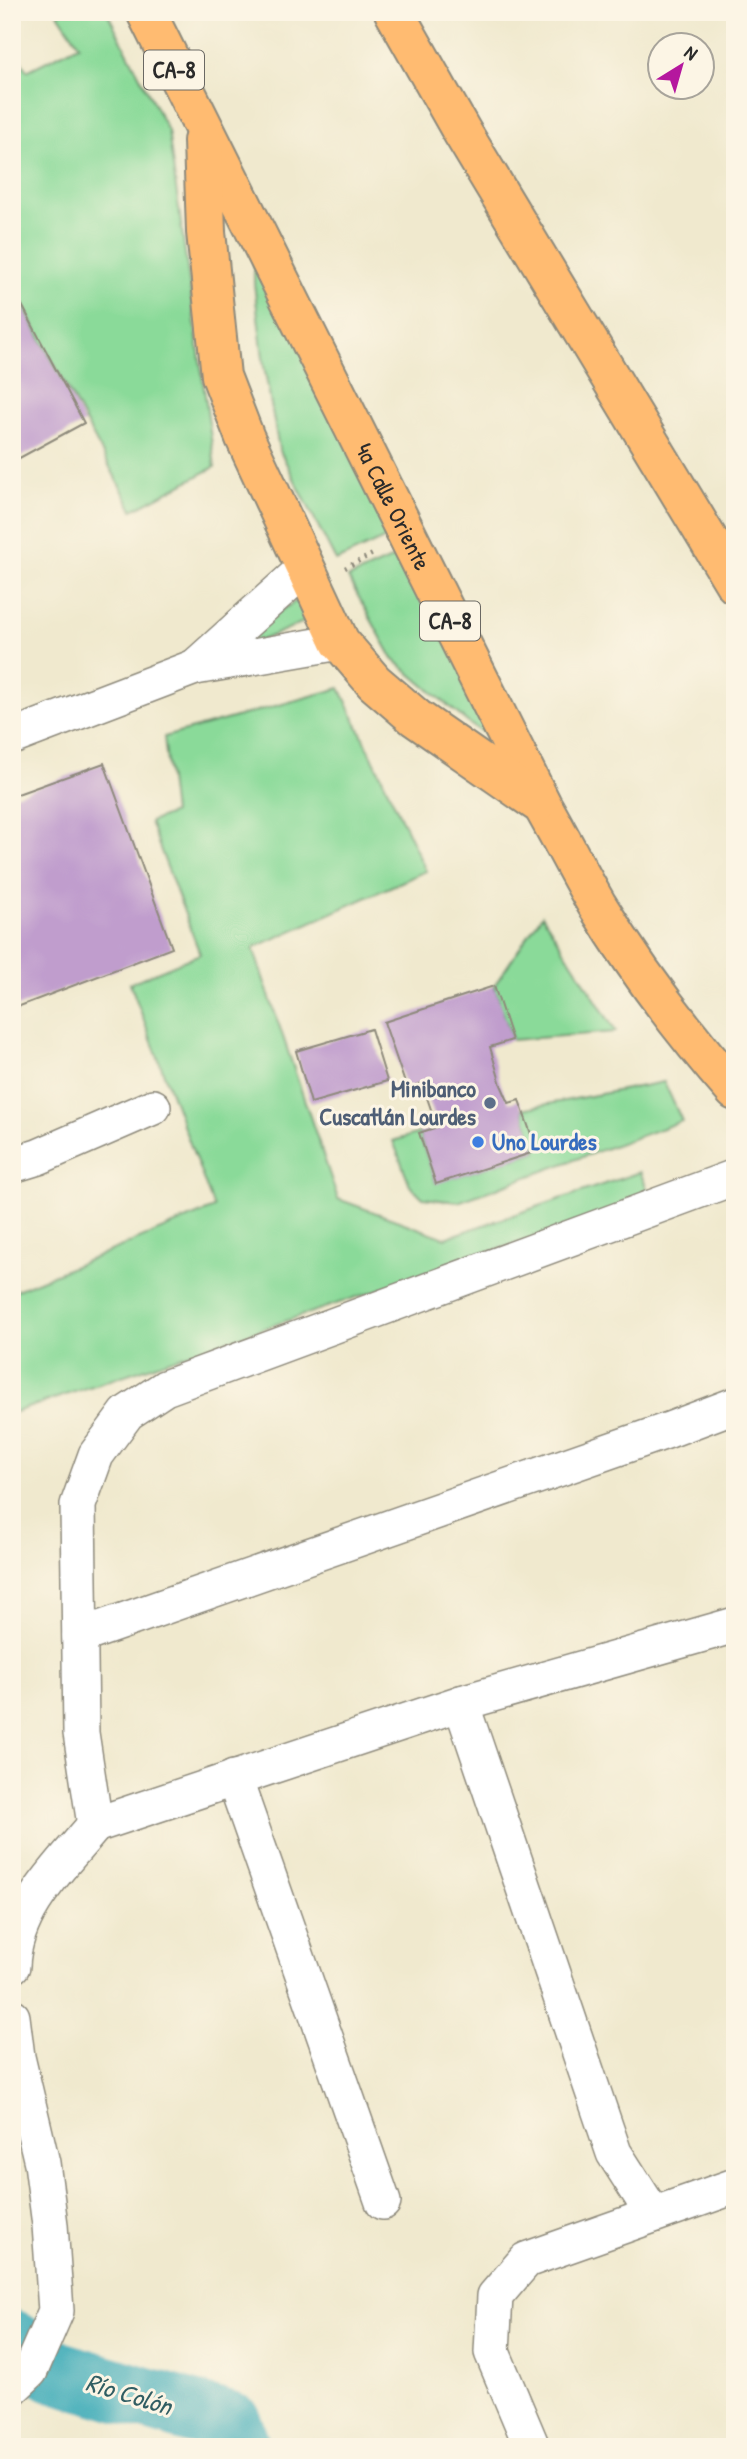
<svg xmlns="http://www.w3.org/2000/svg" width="747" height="2459" font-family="'Patrick Hand',sans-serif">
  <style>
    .green { fill: #8ada99; stroke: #5a8262; stroke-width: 2 }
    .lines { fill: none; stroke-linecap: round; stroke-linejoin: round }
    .river { stroke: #3aaab8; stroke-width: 63 }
    .building { fill: #c09dcd }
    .minor-casing { stroke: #8e8a7c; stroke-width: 38 }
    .trunk-casing { stroke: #8e8a7c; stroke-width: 42 }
    .path { stroke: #8e8a7c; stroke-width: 4.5; stroke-dasharray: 2 5; stroke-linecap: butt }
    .minor { stroke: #fff; stroke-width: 35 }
    .trunk { stroke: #ffbb71; stroke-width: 38 }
    .service-dot { fill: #5c6f8a; stroke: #fcf5e5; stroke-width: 2.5 }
    .shop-dot { fill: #3f7fe0; stroke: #fcf5e5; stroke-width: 2.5 }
    .labels { text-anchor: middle; stroke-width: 6; stroke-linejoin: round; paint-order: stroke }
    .shield { fill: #fcf5e5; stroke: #6a6863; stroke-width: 2 }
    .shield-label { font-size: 23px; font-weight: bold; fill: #2b2b2b }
    .street-label { font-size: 24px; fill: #2b2b2b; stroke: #fcf5e5 }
    .service-label { font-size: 24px; font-weight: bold; fill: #4e5e75; stroke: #fcf5e5; text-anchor: end }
    .shop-label { font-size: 24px; font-weight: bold; fill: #366cbe; stroke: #fcf5e5; text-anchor: start }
    .water-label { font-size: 26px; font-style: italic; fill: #315e63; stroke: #fcf5e5 }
  </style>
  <rect width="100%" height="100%" fill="#fcf5e5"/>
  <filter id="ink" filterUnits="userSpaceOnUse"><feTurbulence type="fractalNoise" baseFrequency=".0143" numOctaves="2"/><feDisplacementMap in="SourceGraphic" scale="14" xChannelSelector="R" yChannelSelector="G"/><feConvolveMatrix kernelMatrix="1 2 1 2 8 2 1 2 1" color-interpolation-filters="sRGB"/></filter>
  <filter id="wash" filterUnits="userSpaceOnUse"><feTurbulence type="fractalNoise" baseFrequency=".00686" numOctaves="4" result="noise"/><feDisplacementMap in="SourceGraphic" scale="28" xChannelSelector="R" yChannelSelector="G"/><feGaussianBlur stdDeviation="1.57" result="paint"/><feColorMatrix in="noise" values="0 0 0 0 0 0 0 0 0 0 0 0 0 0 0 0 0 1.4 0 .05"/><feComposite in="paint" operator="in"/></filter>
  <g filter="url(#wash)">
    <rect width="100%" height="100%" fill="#f0e9ce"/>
    <!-- green -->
    <g class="green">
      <path d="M57,12h50l61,119 47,336 -82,43 -121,-224v-239l15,24 52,-26z"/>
      <path d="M254,237l145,295 -63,29 -57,-112 -15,-83 -10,-83z"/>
      <path d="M409,551l115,207 -53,-33 -78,-66 -45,-81z"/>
      <path d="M317,588l12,23 -90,39 -5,-10z"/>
      <path d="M340,688l86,183 -173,77 85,251 107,39 195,-66 11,26 -639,215v-121l202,-84 -84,-225 70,-29 -50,-132 23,-9 -9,-76z"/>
      <path d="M542,915l74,117 -104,8 -18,-54z"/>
      <path d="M664,1082l18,39 -224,81 -35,-4 -13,-13 -17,-44 26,-8 17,50 101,-32 -15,-42z"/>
    </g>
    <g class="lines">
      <!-- river -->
      <path class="river" d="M12,2341l42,30 177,53 8,23"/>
    </g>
    <g id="blocks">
      <!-- building -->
      <g class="building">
        <path d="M12,286l72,137 -72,39z"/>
        <path d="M104,763l68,185 -160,61v-213z"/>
        <path d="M494,986l18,54 -22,7 11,38 8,18 10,-3 18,51 -101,33 -17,-51 18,-6 -15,-44 -15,6 -23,-67z"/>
        <path d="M371,1029l16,52 -76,22 -15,-52z"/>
      </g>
    </g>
  </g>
  <g filter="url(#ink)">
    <use href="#blocks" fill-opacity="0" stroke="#8e8a7c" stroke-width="2"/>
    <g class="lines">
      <defs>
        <g id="minor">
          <path d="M195,667l110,-99"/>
          <path d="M12,737l183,-70 145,-25"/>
          <path d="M12,1165l26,-8 115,-50"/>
          <path d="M735,1177l-570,211 -38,25 -31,42 -18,50 3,228 14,92 366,-122 274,-78"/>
          <path d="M80,1636l589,-206 66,-25"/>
          <path d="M461,1703l153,450 39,61"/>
          <path d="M234,1778l149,424"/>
          <path d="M12,1966c2,-57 49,-100 83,-141"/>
          <path d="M12,2017l5,40 25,106 8,62 6,86 -26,60 -18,17"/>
          <path d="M532,2447l-40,-95 3,-56 31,-36 209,-74"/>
        </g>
        <g id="trunk">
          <path id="s1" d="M146,12l396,793c19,33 36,67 55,100 40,66 87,128 138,186"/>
          <path d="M394,12l68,120 273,452"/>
          <path d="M203,141l3,91 15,144 24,62 95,204 34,40 42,36 121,84"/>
        </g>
      </defs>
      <!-- minor casing -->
      <use href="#minor" class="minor-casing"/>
      <!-- trunk casing -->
      <use href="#trunk" class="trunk-casing"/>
      <!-- path -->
      <path class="path" d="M345,568l30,-15"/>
      <!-- minor -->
      <use href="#minor" class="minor"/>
      <!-- trunk -->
      <use href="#trunk" class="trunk"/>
    </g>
  </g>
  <!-- markers -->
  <circle class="service-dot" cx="490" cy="1103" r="7"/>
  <circle class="shop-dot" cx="478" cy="1142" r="7"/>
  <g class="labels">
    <!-- shield labels -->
    <g class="shield">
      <rect x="144" y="50.5" width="60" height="39" rx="5"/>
      <rect x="420" y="601.5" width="60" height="39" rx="5"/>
    </g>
    <g class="shield-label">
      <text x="174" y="78">CA-8</text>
      <text x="450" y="629">CA-8</text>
    </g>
    <!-- street labels -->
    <g class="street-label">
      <text dy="8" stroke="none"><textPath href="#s1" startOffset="553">4a Calle Oriente</textPath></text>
    </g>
    <!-- service labels -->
    <g class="service-label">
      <text x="476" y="1097">Minibanco<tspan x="476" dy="28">Cuscatlán Lourdes</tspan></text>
    </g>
    <!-- shop labels -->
    <g class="shop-label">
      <text x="492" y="1150">Uno Lourdes</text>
    </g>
    <!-- water labels -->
    <g class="water-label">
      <text transform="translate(129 2394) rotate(17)" y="9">Río Colón</text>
    </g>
  </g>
  <!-- margin -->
  <rect width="747" height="2459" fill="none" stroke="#fcf5e5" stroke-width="42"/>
  <!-- north arrow -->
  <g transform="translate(681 66) rotate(37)"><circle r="33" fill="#fcf5e5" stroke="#a8a49b" stroke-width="2"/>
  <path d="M0-5L12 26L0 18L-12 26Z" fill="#b5179e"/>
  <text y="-10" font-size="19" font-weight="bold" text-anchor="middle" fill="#2b2b2b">N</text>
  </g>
</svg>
